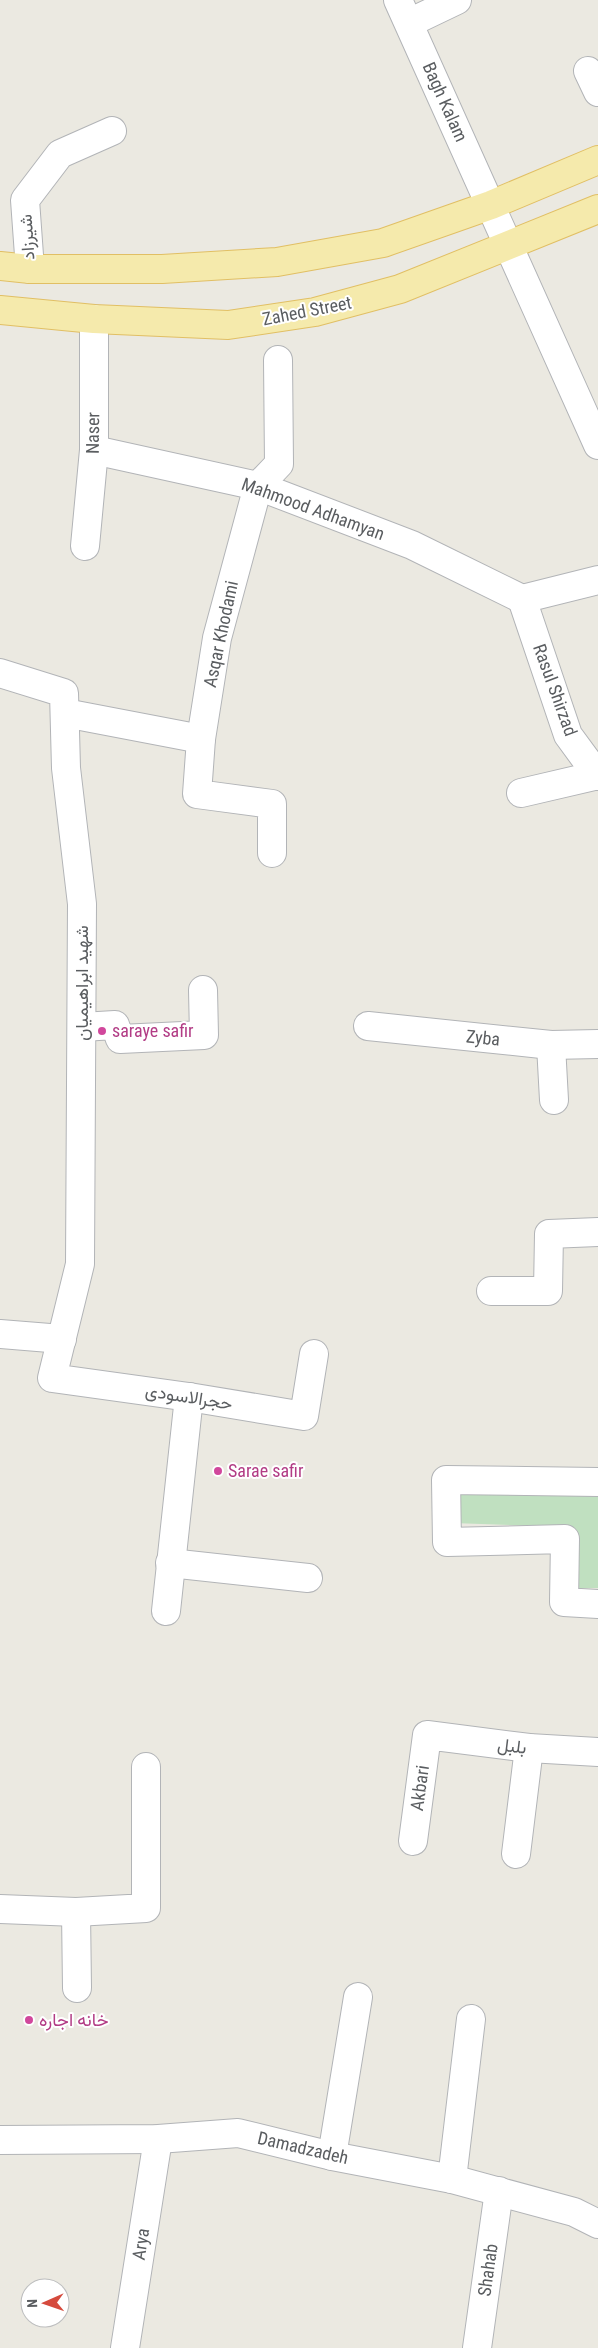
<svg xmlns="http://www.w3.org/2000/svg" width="598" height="2348" font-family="'Roboto Condensed',Vazirmatn,sans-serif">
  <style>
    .green { fill: #c0e0c0 }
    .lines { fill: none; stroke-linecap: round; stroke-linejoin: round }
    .minor-casing { stroke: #b2b4b7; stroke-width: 30 }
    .major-casing { stroke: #e1bf64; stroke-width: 30 }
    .minor { stroke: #fff; stroke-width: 28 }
    .major { stroke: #f5eaac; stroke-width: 28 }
    .hotel-dot { fill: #d1479c; stroke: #fff; stroke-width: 2 }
    .labels { text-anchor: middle; stroke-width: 4; stroke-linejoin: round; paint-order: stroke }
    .street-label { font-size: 18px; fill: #5a5d60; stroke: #fff }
    .hotel-label { font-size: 18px; fill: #b23c85; stroke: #fff; text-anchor: start }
  </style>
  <rect width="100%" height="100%" fill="#ebe9e1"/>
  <!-- green -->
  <path class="green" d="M598,1488v100h-24l-3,-61 -119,-4v-31z"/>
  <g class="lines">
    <defs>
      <g id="minor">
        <path d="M398,0l200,445"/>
        <path d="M409,23l48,-23"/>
        <path d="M588,71l10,21"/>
        <path d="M30,269l-5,-69 35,-46 52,-23"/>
        <path d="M94,450l164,36 154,59 110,54"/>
        <path d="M85,546l9,-96v-131"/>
        <path d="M522,599l46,136 30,41"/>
        <path d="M522,599l76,-19"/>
        <path d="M0,673l64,20 2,75 16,136 -2,360 -28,114 137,19 115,19 10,-62"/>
        <path d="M65,713l136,26"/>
        <path d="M521,793l77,-18"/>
        <path d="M272,853v-49l-75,-10 4,-55 16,-101 41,-152 21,-22 -1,-104"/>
        <path d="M368,1026l183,19 47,-1"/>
        <path d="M82,1027l33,-2 5,14 84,-4 -1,-45"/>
        <path d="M551,1045l3,55"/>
        <path d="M491,1291h57l1,-57 49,-2"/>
        <path d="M0,1334l62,5"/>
        <path d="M598,1482l-152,-2 1,62 118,-3 -1,63 34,2"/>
        <path d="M170,1563l138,15"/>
        <path d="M166,1611l23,-214"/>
        <path d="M413,1841l14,-106 102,13 69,4"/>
        <path d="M516,1854l13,-106"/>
        <path d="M0,1909l76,3 70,-4v-141"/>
        <path d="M76,1912l1,76"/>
        <path d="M0,2140l158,-1 80,-6 94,23 120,23 122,33 24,12"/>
        <path d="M332,2156l26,-159"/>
        <path d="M452,2179l19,-160"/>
        <path d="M125,2348l33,-209"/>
        <path d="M477,2348l22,-157"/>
      </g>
      <g id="major">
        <path d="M0,266l30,3h132l115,-7 106,-19 108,-38 107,-45"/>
        <path d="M0,310l94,9 134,6 87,-13 85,-23 198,-80"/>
      </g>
    </defs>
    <!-- minor casing -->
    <use href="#minor" class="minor-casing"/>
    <!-- major casing -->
    <use href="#major" class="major-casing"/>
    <!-- minor -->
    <use href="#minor" class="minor"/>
    <!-- major -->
    <use href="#major" class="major"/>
  </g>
  <!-- markers -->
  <g class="hotel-dot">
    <circle cx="102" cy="1031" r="5"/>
    <circle cx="218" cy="1471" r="5"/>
    <circle cx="29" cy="2020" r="5"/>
  </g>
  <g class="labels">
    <!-- street labels -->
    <g class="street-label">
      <text transform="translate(445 102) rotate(66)" y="6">Bagh Kalam</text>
      <text transform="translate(27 237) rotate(-94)" y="6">شیرزاد</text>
      <text transform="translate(307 311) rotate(-11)" y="6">Zahed Street</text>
      <text transform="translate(93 433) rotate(-89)" y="6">Naser</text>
      <text transform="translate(313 509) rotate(20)" y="6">Mahmood Adhamyan</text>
      <text transform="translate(221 634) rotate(-78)" y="6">Asqar Khodami</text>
      <text transform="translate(555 690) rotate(70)" y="6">Rasul Shirzad</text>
      <text transform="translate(82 983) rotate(-90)" y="6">شهید ابراهیمیان</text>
      <text transform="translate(483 1038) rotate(6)" y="6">Zyba</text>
      <text transform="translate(189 1397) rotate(9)" y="6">حجرالاسودی</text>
      <text transform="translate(512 1746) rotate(7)" y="6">بلبل</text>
      <text transform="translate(420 1788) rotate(-82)" y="6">Akbari</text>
      <text transform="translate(303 2148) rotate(13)" y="6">Damadzadeh</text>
      <text transform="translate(141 2244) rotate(-81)" y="6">Arya</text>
      <text transform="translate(488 2270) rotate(-82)" y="6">Shahab</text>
    </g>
    <!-- hotel labels -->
    <g class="hotel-label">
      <text x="112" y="1037">saraye safir</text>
      <text x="228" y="1477">Sarae safir</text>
      <text x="39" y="2026">خانه اجاره</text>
    </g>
  </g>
  <!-- north arrow -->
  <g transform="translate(45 2303) rotate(268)"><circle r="24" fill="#ffffff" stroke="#bdbebf"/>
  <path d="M0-4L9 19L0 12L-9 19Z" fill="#d54a3d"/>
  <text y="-8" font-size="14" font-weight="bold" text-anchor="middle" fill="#5a5d60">N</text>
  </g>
</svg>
